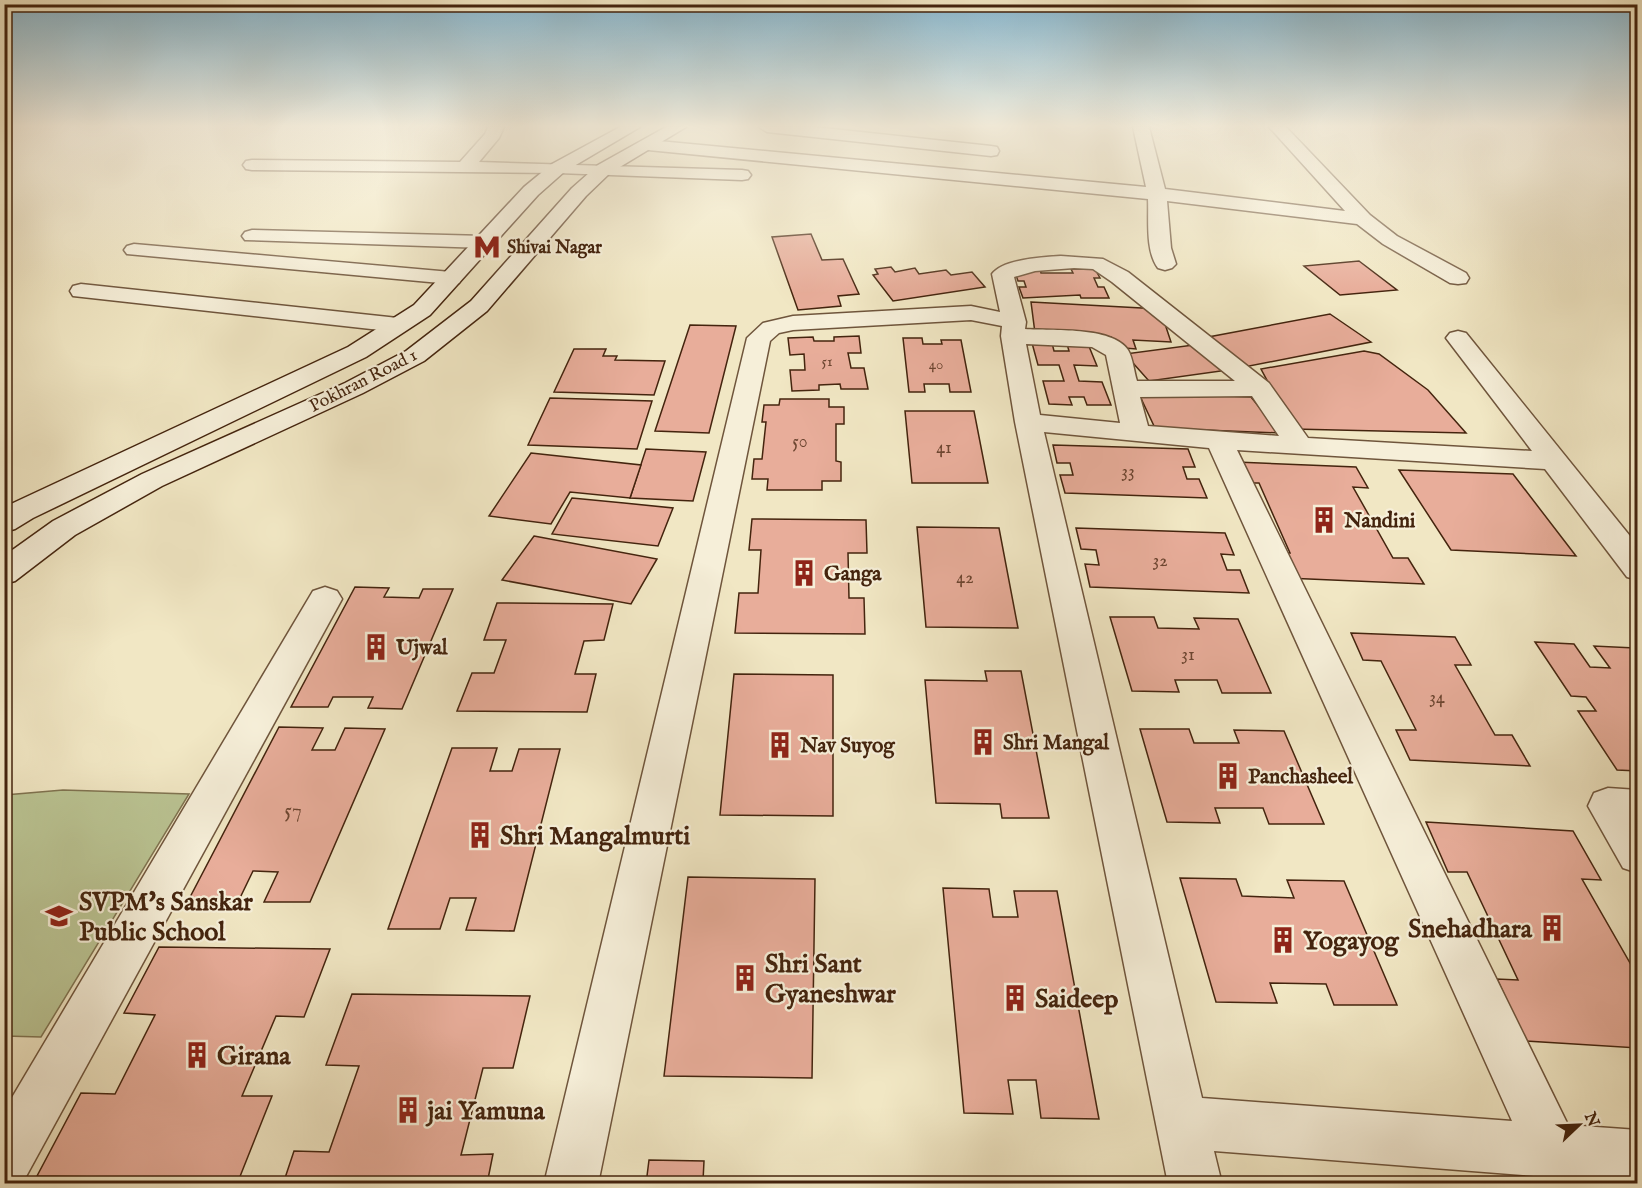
<svg xmlns="http://www.w3.org/2000/svg" width="1642" height="1188" font-family="'IM FELL English',serif">
  <style>
    .green { fill: #bbc594; stroke: #807451; stroke-width: 1.5 }
    .building { fill: #e8ad9a; stroke: #44240e; stroke-width: 1.5 }
    .lines { fill: none; stroke-linecap: round; stroke-linejoin: round }
    .minor-casing { stroke: #6f553c; stroke-width: 3 }
    .secondary-casing { stroke: #44240e; stroke-width: 3 }
    .minor { fill: #f6efd9; fill-rule: evenodd }
    .secondary { fill: #f6efd9; fill-rule: evenodd }
    .labels { text-anchor: middle; stroke-width: 4.5; stroke-linejoin: round; paint-order: stroke }
    .far-number-label { font-size: 15px; fill: #6d4631 }
    .far-poi-label { font-size: 18px; font-weight: bold; fill: #44240e; stroke: #f6efd9; text-anchor: start }
    .far-street-label { font-size: 18px; fill: #44240e; stroke: #f6efd9 }
    .number-label { font-size: 18px; fill: #6d4631 }
    .poi-label { font-size: 21px; font-weight: bold; fill: #44240e; stroke: #f6efd9; text-anchor: start }
    .near-number-label { font-size: 21px; fill: #6d4631 }
    .near-poi-label { font-size: 26px; font-weight: bold; fill: #44240e; stroke: #f6efd9; text-anchor: start }
  </style>
  <rect width="100%" height="100%" fill="#f1e7c4"/>
  <filter id="stains"><feTurbulence type="fractalNoise" baseFrequency=".00333" numOctaves="4"/><feColorMatrix values="0 0 0 0 .2 0 0 0 0 .09 0 0 0 0 .02 0 0 0 .5 -.17"/></filter>
  <radialGradient id="worn" r=".72"><stop offset=".6" stop-color="#630" stop-opacity="0"/><stop offset="1" stop-color="#630" stop-opacity=".3"/></radialGradient>
  <!-- green -->
  <path class="green" d="M63,790l126,4 -148,243 -36,-1v-241z"/>
  <!-- building -->
  <g class="building">
    <path d="M811,234l11,26 21,-1 16,35 -21,2 3,10 -43,4 -26,-73z"/>
    <path d="M1359,261l38,29 -57,5 -36,-29z"/>
    <path d="M891,267l4,5 20,-4 4,6 27,-4 5,5 21,-3 13,15 -92,14 -20,-26 5,-1 -3,-5z"/>
    <path d="M1014,269h26l1,4h32l-2,-4h24l5,9h-6l4,9h6l5,11h-28l-1,-3 -57,3 -4,-11h7l-2,-6h-6z"/>
    <path d="M1031,302l129,7 11,33 -38,-2 3,9 -23,-2 -2,-10 -76,-4z"/>
    <path d="M1330,314l41,28 -132,26 -36,-30z"/>
    <path d="M690,325l46,1 -27,107 -54,-2z"/>
    <path d="M859,336l2,17h-13l3,15h13l4,21h-27l-1,-5 -21,1v5l-27,1 -2,-21h15l-1,-16 -14,1 -2,-17 25,-1 1,4h20v-4z"/>
    <path d="M903,338h19l1,6h19l-1,-4h20l10,52h-21l-1,-8h-25l1,8h-16z"/>
    <path d="M1032,343h20l2,8h15l-2,-7h21l9,22 -23,-1 5,16 23,1 9,23h-24l-3,-8h-15l3,8 -23,-1 -6,-23h21l-5,-16h-21z"/>
    <path d="M1201,344l27,26 -79,11 -24,-27z"/>
    <path d="M574,349h32l-3,7h14l-2,4 50,1 -11,34 -100,-3z"/>
    <path d="M1364,351l15,3 49,36 38,43 -173,-4 -32,-60z"/>
    <path d="M1138,392l113,5 29,36 -125,-5z"/>
    <path d="M550,398l102,3 -15,48 -109,-4z"/>
    <path d="M780,399h49v8h15v17h-8v37l5,1v19h-19v9h-55l1,-11h-16l2,-20h8l4,-37h-4l2,-17h15z"/>
    <path d="M905,411h69l14,72h-76z"/>
    <path d="M1053,445l135,4 7,18h-12l4,12h12l8,19 -142,-5 -5,-18h13l-3,-12h-13z"/>
    <path d="M646,449l60,3 -13,49 -63,-3z"/>
    <path d="M531,453l110,12 -11,33 -60,-6 -19,32 -62,-8z"/>
    <path d="M1236,462l120,5 12,21 -15,-1 40,71h15l16,26 -138,-6 -12,-26 16,1 -31,-70h-14z"/>
    <path d="M1399,470l114,4 63,82 -125,-6z"/>
    <path d="M572,498l52,5 49,5 -15,38 -106,-12z"/>
    <path d="M752,519l114,1 1,33h-19l1,45h15l1,36 -130,-1 4,-40h19l3,-43h-12z"/>
    <path d="M917,527l82,1 19,100 -92,-1z"/>
    <path d="M1076,528l149,5 9,22 -13,-1 6,16h13l9,23 -159,-6 -5,-23 14,1 -3,-15 -15,-1z"/>
    <path d="M534,536l123,23 -26,45 -129,-24z"/>
    <path d="M355,587l34,1 -5,9 35,1 4,-9h30l-51,120 -34,-1 5,-11h-40l-5,10h-37z"/>
    <path d="M497,603l116,1 -9,36 -20,1 -9,33h21l-9,38 -130,-1 15,-38h22l12,-33h-22z"/>
    <path d="M1110,617h44l4,11 41,1 -5,-11 44,1 33,74h-49l-5,-13h-42l4,12 -47,-1z"/>
    <path d="M1351,633l104,4 16,28h-16l40,70h17l18,31 -120,-6 -14,-30h20l-35,-69 -18,-1z"/>
    <path d="M1535,642l39,2 16,23 20,1 -16,-22 41,2 3,3v120l-21,-1 -39,-59h18l-10,-14 -15,-1z"/>
    <path d="M985,671h36l28,147h-47l-2,-14 -64,-1 -11,-123 62,1z"/>
    <path d="M734,674l99,1v141l-113,-1z"/>
    <path d="M279,727l44,1 -11,22h23l10,-22 40,1 -75,173h-46l14,-30 -25,-1 -15,31 -50,-1z"/>
    <path d="M1140,729h49l5,14h45l-5,-13 50,1 40,93h-55l-6,-16h-48l5,15 -53,-1z"/>
    <path d="M452,748h45l-7,23h22l7,-22h41l-46,182 -48,-1 10,-32h-26l-10,31h-52z"/>
    <path d="M1426,822l147,9 28,49 -19,-1 56,98v71l-112,-7 -29,-62 21,1 -51,-108h-19z"/>
    <path d="M688,877l127,2 -3,199 -148,-2z"/>
    <path d="M1180,878l56,1 6,17 52,2 -7,-18 57,1 53,124h-63l-8,-21 -56,-1 7,20 -61,-1z"/>
    <path d="M943,888l46,1 4,28h25l-4,-26h43l42,228 -58,-1 -5,-38h-28l5,34 -49,-1z"/>
    <path d="M159,947l171,2 -26,68 -28,-1 -34,80h30l-33,83 -202,-3 44,-83 34,1 40,-79 -31,-2z"/>
    <path d="M352,994l178,2 -17,72h-30l-22,87 32,-1 -6,30h-204l11,-33 35,1 30,-86 -33,-1z"/>
    <path d="M649,1160l55,1 -1,20h39v3h-96z"/>
  </g>
  <g class="lines">
    <defs>
      <g id="minor">
        <path d="M488,127h16l-5,11 -20,24 263,8 6,1 3,4 -3,4 -6,1 -184,-7 -306,-3 -6,-1 -3,-4 3,-4 6,-1 208,2 25,-28z"/>
        <path d="M759,127h55l177,19 6,1 2,4 -2,4 -6,1 -224,-24z"/>
        <path d="M1133,127h16l16,62 180,22 -76,-84h17l84,88 27,21 69,37 3,5 -3,5 -8,1 -8,-1 -67,-39 -26,-20 -190,-23 4,47 5,16 -4,4 -7,2 -7,-2c-13,-17 -9,-49 -10,-69l-500,-49 -8,-5 8,-5 498,47z"/>
        <path d="M252,230l233,6 7,2 3,4 -3,4 -7,2 -240,-8 -3,-4 3,-4z"/>
        <path d="M134,244l317,28 8,1 3,5 -3,5 -8,1 -324,-30 -3,-4 3,-4z"/>
        <path d="M1061,256l42,3 25,13 141,111 39,55 224,13 -86,-113 4,-5 8,-2 8,2 172,213v34l-11,-3 -82,-108 -308,-19 331,675 70,5v54l-424,-33 8,33h-54l-153,-762 -14,-86 1,-10 -31,-6 -178,10 -14,3 -9,8 -172,843h-54l203,-846 16,-15 30,-7 178,-10 29,6 -8,-38c11,-15 52,-17 69,-18zM1074,268l19,1 19,13 123,99h-98c-3,-9 -4,-23 -9,-31 -16,-24 -77,-19 -103,-21l1,-7 -12,-45 21,-6zM1026,344l66,3 14,8 14,68 -80,-8zM1252,396l27,40 -131,-10 -8,-29zM1044,432l165,16 303,673 -310,-23z"/>
        <path d="M81,284l317,34 8,2 4,5 -4,5 -8,2 -325,-36 -3,-5 3,-5z"/>
        <path d="M325,587l12,4 5,8 -319,583 -19,2v-73l309,-520z"/>
        <path d="M1608,788l30,2v83l-15,-5 -35,-62 6,-13z"/>
      </g>
      <g id="secondary">
        <path d="M620,127h20l-76,45 -26,23 -108,120 -64,42 -333,161 -18,11 -11,3v-24l7,-4 337,-157 66,-42 110,-118 28,-23z"/>
        <path d="M666,127h20l-76,46 -24,23 -99,115 -63,50 -61,32 -201,93 -87,49 -60,46 -11,3v-28l49,-35 89,-47 203,-91 61,-32 65,-50 101,-113 26,-23z"/>
      </g>
    </defs>
    <!-- minor casing -->
    <use href="#minor" class="minor-casing"/>
    <!-- secondary casing -->
    <use href="#secondary" class="secondary-casing"/>
    <!-- minor -->
    <use href="#minor" class="minor"/>
    <!-- secondary -->
    <use href="#secondary" class="secondary"/>
  </g>
  <!-- sky -->
  <linearGradient id="sky" x2="0" y2="1"><stop stop-color="#89b9d1"/><stop offset="0.43" stop-color="#f9f4e4"/><stop offset="1" stop-color="#f9f4e4" stop-opacity="0"/></linearGradient>
  <rect width="1642" height="293" fill="url(#sky)"/>
  <!-- icons -->
  <defs>
    <symbol id="metro-bare" viewBox="-9 -9 18 18"><path d="M-5.5 5V-5H-3L0 0L3-5H5.5V5H3V-.5L0 4L-3-.5V5Z" fill="#8f2418" stroke="#f6efd9" stroke-width="2.5" paint-order="stroke"/></symbol>
    <symbol id="building-bare" viewBox="-9 -9 18 18"><path d="M-4-6H4V6H1V3H-1V6H-4ZM-2.5-4.3h1.7v1.8h-1.7ZM.8-4.3h1.7v1.8H.8ZM-2.5-1h1.7V.8h-1.7ZM.8-1h1.7V.8H.8Z" fill="#8f2418" stroke="#f6efd9" stroke-width="2.5" paint-order="stroke"/></symbol>
    <symbol id="school-bare" viewBox="-9 -9 18 18"><path d="M0-5L7-2L0 1L-7-2ZM-4 1L0 2.5L4 1V4Q0 6-4 4Z" fill="#8f2418" stroke="#f6efd9" stroke-width="2.5" paint-order="stroke"/></symbol>
  </defs>
  <g fill-rule="evenodd">
    <use href="#metro-bare" x="468" y="228" width="38" height="38"/>
    <use href="#building-bare" x="1305" y="501" width="38" height="38"/>
    <use href="#building-bare" x="785" y="554" width="38" height="38"/>
    <use href="#building-bare" x="357" y="628" width="38" height="38"/>
    <use href="#building-bare" x="964" y="723" width="38" height="38"/>
    <use href="#building-bare" x="761" y="726" width="38" height="38"/>
    <use href="#building-bare" x="1209" y="757" width="38" height="38"/>
    <use href="#building-bare" x="461" y="816" width="38" height="38"/>
    <use href="#school-bare" x="40" y="897" width="38" height="38"/>
    <use href="#building-bare" x="1533" y="909" width="38" height="38"/>
    <use href="#building-bare" x="1264" y="921" width="38" height="38"/>
    <use href="#building-bare" x="726" y="959" width="38" height="38"/>
    <use href="#building-bare" x="996" y="979" width="38" height="38"/>
    <use href="#building-bare" x="178" y="1036" width="38" height="38"/>
    <use href="#building-bare" x="389" y="1091" width="38" height="38"/>
  </g>
  <g class="labels">
    <!-- far-number labels -->
    <g class="far-number-label">
      <text x="827" y="366">51</text>
      <text x="936" y="369">40</text>
    </g>
    <!-- far-poi labels -->
    <g class="far-poi-label">
      <text x="507" y="253">Shivai Nagar</text>
    </g>
    <!-- far-street labels -->
    <g class="far-street-label">
      <text transform="translate(363 380) rotate(-27)" y="6">Pokhran Road 1</text>
    </g>
    <!-- number labels -->
    <g class="number-label">
      <text x="800" y="447">50</text>
      <text x="944" y="453">41</text>
      <text x="1128" y="477">33</text>
      <text x="1160" y="566">32</text>
      <text x="965" y="583">42</text>
      <text x="1188" y="660">31</text>
      <text x="1437" y="703">34</text>
    </g>
    <!-- poi labels -->
    <g class="poi-label">
      <text x="1344" y="527">Nandini</text>
      <text x="824" y="580">Ganga</text>
      <text x="396" y="654">Ujwal</text>
      <text x="1003" y="749">Shri Mangal</text>
      <text x="800" y="752">Nav Suyog</text>
      <text x="1248" y="783">Panchasheel</text>
    </g>
    <!-- near-number labels -->
    <g class="near-number-label">
      <text x="293" y="817">57</text>
    </g>
    <!-- near-poi labels -->
    <g class="near-poi-label">
      <text x="500" y="844">Shri Mangalmurti</text>
      <text x="79" y="910">SVPM's Sanskar<tspan x="79" dy="30">Public School</tspan></text>
      <text x="1532" y="937" text-anchor="end">Snehadhara</text>
      <text x="1303" y="949">Yogayog</text>
      <text x="765" y="972">Shri Sant<tspan x="765" dy="30">Gyaneshwar</tspan></text>
      <text x="1035" y="1007">Saideep</text>
      <text x="217" y="1064">Girana</text>
      <text x="428" y="1119">jai Yamuna</text>
    </g>
  </g>
  <!-- margin -->
  <rect width="1642" height="1188" fill="none" stroke="#f1e7c4" stroke-width="24"/>
  <rect x="6" y="6" width="1630" height="1176" fill="none" stroke="#44240e" stroke-width="3"/>
  <rect x="12" y="12" width="1618" height="1164" fill="none" stroke="#44240e" stroke-width="1.5"/>
  <!-- north arrow -->
  <g transform="translate(1579 1125) rotate(67)" stroke="#f6efd9" stroke-width="4.5" paint-order="stroke">
  <path d="M0-4.5L10 22L0 15L-10 22Z" fill="#44240e"/>
  <text y="-9" font-size="16" font-weight="bold" text-anchor="middle" fill="#44240e">N</text>
  </g>
  <rect width="100%" height="100%" filter="url(#stains)"/>
  <rect width="100%" height="100%" fill="url(#worn)"/>
</svg>
